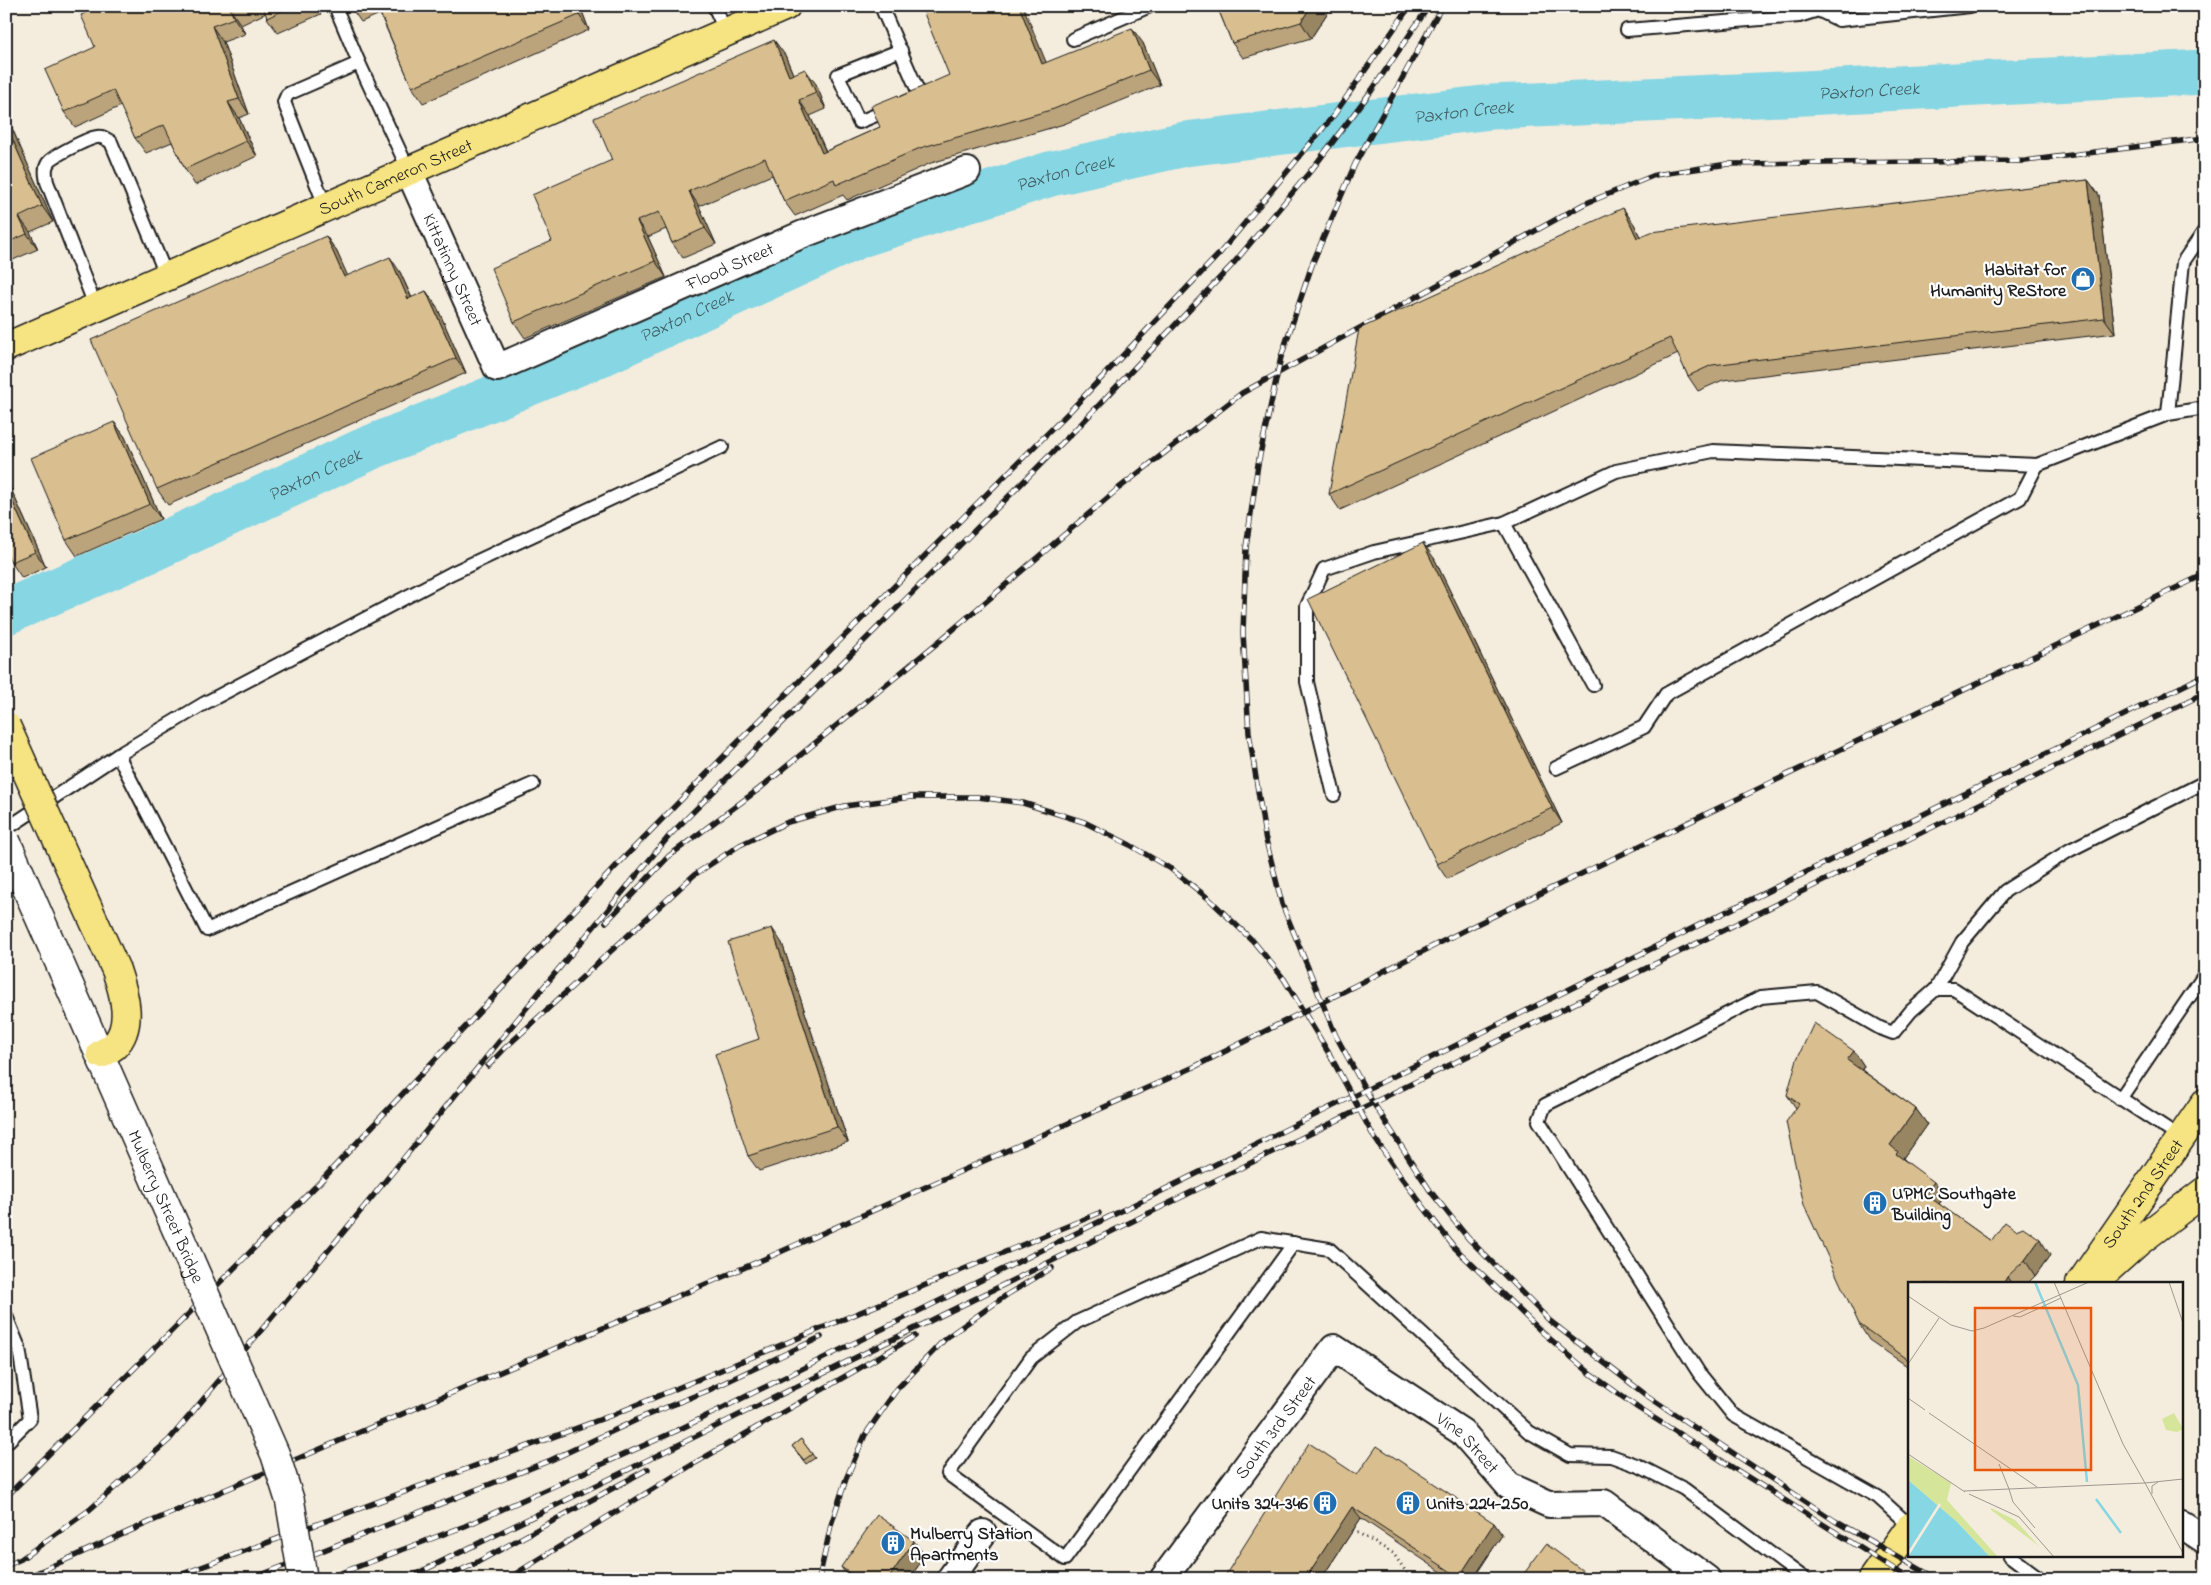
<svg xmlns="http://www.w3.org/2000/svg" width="2211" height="1585" font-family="'Indie Flower',sans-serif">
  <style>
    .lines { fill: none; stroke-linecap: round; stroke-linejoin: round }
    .river { stroke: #86d6e3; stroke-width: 45 }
    .service-casing { stroke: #1c1c1c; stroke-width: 16 }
    .minor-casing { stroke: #1c1c1c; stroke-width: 30 }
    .primary-casing { stroke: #1c1c1c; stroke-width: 31 }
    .trunk-casing { stroke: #1c1c1c; stroke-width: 31 }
    .path { stroke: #1c1c1c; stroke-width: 3; stroke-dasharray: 1 4; stroke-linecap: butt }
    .service { stroke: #fff; stroke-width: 12 }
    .minor { stroke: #fff; stroke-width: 26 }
    .primary { stroke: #f6e381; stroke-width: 28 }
    .trunk { stroke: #f6e381; stroke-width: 28 }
    .rail-casing { stroke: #1c1c1c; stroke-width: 5.5 }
    .rail { stroke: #fff; stroke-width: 4; stroke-dasharray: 11; stroke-linecap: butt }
    .secondary-bridge-casing { stroke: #1c1c1c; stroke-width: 31; stroke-linecap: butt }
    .trunk-bridge-casing { stroke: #1c1c1c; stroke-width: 31; stroke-linecap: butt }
    .secondary-bridge { stroke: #fff; stroke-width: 28 }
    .trunk-bridge { stroke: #f6e381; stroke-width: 28 }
    .wall { fill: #bba47b; stroke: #1c1c1c }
    .shaded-wall { fill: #988664; stroke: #1c1c1c }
    .building { fill: #d9bf8f; stroke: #1c1c1c }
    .labels { text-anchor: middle; stroke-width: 4.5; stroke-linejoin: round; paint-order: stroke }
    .street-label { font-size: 18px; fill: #1c1c1c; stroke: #fff }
    .poi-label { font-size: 18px; font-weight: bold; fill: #1c1c1c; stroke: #fff; text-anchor: start }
    .water-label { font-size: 19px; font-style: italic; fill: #415d62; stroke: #fff }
    .inset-river { fill: none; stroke: #86d6e3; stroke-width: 2.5 }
    .inset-road { fill: none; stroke: #9e9990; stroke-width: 1 }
    .view { fill: #e8590c; fill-opacity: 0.15; stroke: #e8590c; stroke-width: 2.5 }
    .inset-edge { fill: none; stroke: #1c1c1c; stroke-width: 2.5 }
  </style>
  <rect width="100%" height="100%" fill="#f4ecdd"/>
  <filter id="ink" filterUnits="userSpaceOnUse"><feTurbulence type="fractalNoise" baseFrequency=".02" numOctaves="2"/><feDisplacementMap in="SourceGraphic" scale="10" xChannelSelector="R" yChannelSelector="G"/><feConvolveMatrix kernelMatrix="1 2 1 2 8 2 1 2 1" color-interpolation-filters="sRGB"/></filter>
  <g filter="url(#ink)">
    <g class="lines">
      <!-- river -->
      <path class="river" id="s1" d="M6,612l142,-61 219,-102 234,-95 259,-119 190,-61 135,-30 306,-37 313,-14 401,-21"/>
      <defs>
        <g id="service">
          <path d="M714,6l12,26"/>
          <path d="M881,6l39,90 -9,4"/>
          <path d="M1818,6v4l21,10 131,-14"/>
          <path d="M1627,30l172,-14 19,-6"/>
          <path d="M1073,39l77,-33"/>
          <path d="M359,63l50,108"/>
          <path d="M888,110l-29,12 -21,-47 63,-25"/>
          <path d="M326,208l-42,-106 3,-7 3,-2 69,-30 -24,-57"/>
          <path d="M96,308l-49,-126c-1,-6 -3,-13 1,-19 4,-7 41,-25 49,-26 6,-1 9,2 14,5l56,135"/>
          <path d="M2168,414l37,-6"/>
          <path d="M1593,685l-89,-162 112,-52 97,-20 324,14 131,-51 15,-152 22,-32"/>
          <path d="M118,755l89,175 326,-146"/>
          <path d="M1556,768l88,-41 22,-33 354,-196 17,-33"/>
          <path d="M1334,795l-27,-113v-76l17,-37 50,-17 130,-29"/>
          <path d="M6,829l112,-74 87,-52 247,-130 270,-126"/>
          <path d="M1936,989l26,-47 43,-51 65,-41 135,-68"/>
          <path d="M2120,1099l85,-125"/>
          <path d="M1294,1243l-229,316 -117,-85 83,-116 46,-36 184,-84 68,11 200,183 41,23 41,1 28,10 45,23 121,90"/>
          <path d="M6,1316l13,32 11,71 -24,24"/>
          <path d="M1910,1526l-32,-29 -145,-82 -34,-42 -160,-252 6,-16 216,-108 56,-5 63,36 13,5 18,-22 25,-22h18l227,149"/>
          <path d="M2010,1556l31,23"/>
        </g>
        <g id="minor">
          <path id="s2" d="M409,171l88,197 304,-133 166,-64"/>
          <path d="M2182,1525l23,15"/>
          <path d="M950,1579l33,-46"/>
          <path id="s3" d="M1163,1579l171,-231 128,84 47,54 40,18 55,-1 103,76"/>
        </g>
        <g id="primary">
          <path d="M2098,1278l40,-36 67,-51"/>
          <path id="s4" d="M2080,1284l125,-181"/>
          <path d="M1873,1579l37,-52"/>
        </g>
        <g id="trunk">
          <path id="s5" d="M6,347l780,-341"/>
        </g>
      </defs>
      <!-- service casing -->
      <use href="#service" class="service-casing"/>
      <!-- minor casing -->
      <use href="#minor" class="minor-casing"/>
      <!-- primary casing -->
      <use href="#primary" class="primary-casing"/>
      <!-- trunk casing -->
      <use href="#trunk" class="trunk-casing"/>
      <!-- path -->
      <path class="path" d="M1353,1530l40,23 18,26"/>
      <!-- service -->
      <use href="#service" class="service"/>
      <!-- minor -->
      <use href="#minor" class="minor"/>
      <!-- primary -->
      <use href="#primary" class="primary"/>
      <!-- trunk -->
      <use href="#trunk" class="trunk"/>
      <defs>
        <g id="rail">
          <path d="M1442,6l-87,158 -42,98 -32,95 -23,107 -12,84 -3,85 6,100 16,103 17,68 54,132 34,62 61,94 37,46 82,83 96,74 189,126 102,58"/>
          <path d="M606,922l63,-66 90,-67 183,-150 177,-151 123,-95 342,-189 71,-29 73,-11 297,-3 180,-23"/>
          <path d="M488,1066l17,-18 189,-173 46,-30 48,-23 57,-16 66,-9h67l45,6 61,19 46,23 41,24 37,29 45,43 31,38 47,78 43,80 27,40 53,70 88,85 49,42 47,34 272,171"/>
          <path d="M6,1497l314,-315 299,-319 111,-113 340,-339 150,-158 114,-138 76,-109"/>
          <path d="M6,1566l15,-7 67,-48 81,-71 168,-200 205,-251 128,-154 412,-412 151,-159 80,-96 59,-78 57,-84"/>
          <path d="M23,1579l127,-57 619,-265 425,-190 283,-143 728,-350"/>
          <path d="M169,1579l446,-165 484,-201"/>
          <path d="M251,1579l300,-119 94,-44 64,-26 112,-53"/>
          <path d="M325,1579l140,-53 211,-95 1529,-756"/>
          <path d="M406,1579l1799,-886"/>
          <path d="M442,1579l32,-15 174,-95"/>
          <path d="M507,1579l188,-116 220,-127"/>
          <path d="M819,1579l12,-54 15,-46 19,-44 32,-46 49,-51 62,-44 44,-26"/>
        </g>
      </defs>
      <!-- rail casing -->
      <use href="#rail" class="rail-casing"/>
      <!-- rail -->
      <use href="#rail" class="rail"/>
      <defs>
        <g id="secondary-bridge">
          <path id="s6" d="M6,841l269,613 15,47 13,78"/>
        </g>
        <path id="trunk-bridge" d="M6,726l110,244c8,23 18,56 -2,76 -4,3 -9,6 -13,8"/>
      </defs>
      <!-- secondary-bridge casing -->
      <use href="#secondary-bridge" class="secondary-bridge-casing"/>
      <!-- trunk-bridge casing -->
      <use href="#trunk-bridge" class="trunk-bridge-casing"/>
      <!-- secondary-bridge -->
      <use href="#secondary-bridge" class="secondary-bridge"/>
      <!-- trunk-bridge -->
      <use href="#trunk-bridge" class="trunk-bridge"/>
    </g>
    <!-- wall -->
    <g class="wall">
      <path d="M101,6h216l4,8 -43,19 -11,-15 -1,-5 -25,12 4,9 -22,8 26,72 -10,4 18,38 -62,29 -10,-16 -13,-27 -26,11 -11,-15 -14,-32 -46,21 -11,-15 31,-65z"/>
      <path d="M350,6h230l9,24 -166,73 -11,-16 -32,-73 -19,8z"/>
      <path d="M1217,6h115l-21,32 -68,20 -11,-15z"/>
      <path d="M1143,43l17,42 -96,39 -133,39 -84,37 -4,-5 -48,21 -11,-15 -12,-26 -73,31 17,38 -33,14 -11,-15 -6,-14 -18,8 18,40 -141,61 -11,-16 38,-81 60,-81 173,-105 8,19 23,10 10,25 -16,7 16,35 54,-24 18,-32 1,2 147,-34z"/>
      <path d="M6,120l5,6 42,96 -23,10 8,17 -32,14z"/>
      <path d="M2088,180l11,15 16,138 -392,47 -25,11 -10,-15 -10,-22 -338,156 -11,-16 305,-270 6,13z"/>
      <path d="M326,236l11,16 10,24 53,-4 12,26 14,-7 11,16 29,66 -298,132 -11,-16z"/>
      <path d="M114,422l11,15 36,82 -84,37 -11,-16z"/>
      <path d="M6,478l40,89 -24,11 -11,-16 -5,-11z"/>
      <path d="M1434,558l128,265 -115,56 -10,-15z"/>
      <path d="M782,943l66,199 -89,29 -11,-15 11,-117z"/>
      <path d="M1854,1051l10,15 -2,4 54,39 11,15 -24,34 2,2 39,37 -5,7 52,37 59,14 -15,21 -8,8h-117v84l-41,-28 -10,-16 -63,-216 -9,-13z"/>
      <path d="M801,1439l14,19 -9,6 -14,-18z"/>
      <path d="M1357,1475l137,48 8,12 -29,44h-21l-91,-61 -40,61z"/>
      <path d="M925,1556l-16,23h-60l-8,-12z"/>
    </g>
    <!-- shaded-wall -->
    <g class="shaded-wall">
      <path d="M575,6h5l9,24 -10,-15z"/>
      <path d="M1019,6h4l30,73 -11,-15z"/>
      <path d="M1311,6h21l-21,32 -10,-16z"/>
      <path d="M230,9l11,16 4,9 -11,-16z"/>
      <path d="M212,26l11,16 26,72 -10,-15z"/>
      <path d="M1132,28l11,15 17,42 -11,-15z"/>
      <path d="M774,40l11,15 15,36 -11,-15z"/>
      <path d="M805,69l11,15 10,25 -10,-16z"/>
      <path d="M799,100l11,16 23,52 -11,-15z"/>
      <path d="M228,102l11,16 18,38 -11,-15z"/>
      <path d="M6,120l5,6 42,96 -11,-16 -36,-81z"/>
      <path d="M2088,180l11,15 16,138 -11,-15z"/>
      <path d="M689,191l10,15 17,38 -11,-16z"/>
      <path d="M1623,208l11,16 14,30 -11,-16z"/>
      <path d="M19,217l11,15 8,17 -11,-15z"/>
      <path d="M637,221l11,16 18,40 -11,-16z"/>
      <path d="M326,236l11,16 18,40 -11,-15z"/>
      <path d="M390,257l10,15 19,43 -11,-16z"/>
      <path d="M426,291l11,16 29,66 -10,-15z"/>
      <path d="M114,422l11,15 36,82 -11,-15z"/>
      <path d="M6,478l40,89 -11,-15 -29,-65z"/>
      <path d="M1423,543l11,15 128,265 -10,-15z"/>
      <path d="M772,928l10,15 66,199 -11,-15z"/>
      <path d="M1854,1051l10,15 -6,9 -11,-15z"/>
      <path d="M1916,1109l11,15 -24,34 6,9 -2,3 -17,-25z"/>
      <path d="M1934,1182l10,15 -9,12 -10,-15z"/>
      <path d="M2040,1239l10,16 -15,21 -10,-16z"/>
      <path d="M2007,1277l5,7h-9z"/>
      <path d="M1352,1507l9,11 -40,61h-16z"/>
      <path d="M1494,1523l8,12 -29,44h-13l-1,-2z"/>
      <path d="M914,1541l11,15 -16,23h-21z"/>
    </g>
    <!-- building -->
    <g class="building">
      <path d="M101,6h136l-7,3 4,9 -22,8 27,73 -11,3 18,39 -61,28 -21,-44 -29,13 -22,-48 -49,22 -19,-42 50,-23 -14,-32z"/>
      <path d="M263,6h29l-25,12z"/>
      <path d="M377,6h198l4,9 -167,72z"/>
      <path d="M921,6h98l23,58 90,-36 17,42 -95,39 -134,39 -84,37 -2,-6 -50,22 -19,-43 -76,33 16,37 -33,15 -13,-31 -22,9 18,40 -141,61 -23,-54 61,-27 -20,-46 80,-35 -18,-42 180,-78 15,36 16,-7 11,24 -17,7 23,53 58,-26 -9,-21 27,-11 1,2 50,-22z"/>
      <path d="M1217,6h94l-10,16 -69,21z"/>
      <path d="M6,125l36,81 -23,11 8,17 -21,9z"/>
      <path d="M2088,180l16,138 -392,47 -24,11 -18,-38 -341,156 30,-165 264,-121 14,30 14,-6z"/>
      <path d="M326,236l18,41 46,-20 18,42 18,-8 30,67 -299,131 -66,-149z"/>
      <path d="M114,422l36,82 -84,36 -35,-82z"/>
      <path d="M6,487l29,65 -24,10 -5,-11z"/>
      <path d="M1423,543l129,265 -115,56 -129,-265z"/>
      <path d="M772,928l65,199 -89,29 -33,-102 44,-15 -31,-97z"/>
      <path d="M1814,1023l40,28 -7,9 69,49 -26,36 8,7 -2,2 38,28 -9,12 66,47 14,-19 11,8 7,-3 17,12 -15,21 -18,17 -4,7h-93v77l-51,-37 -55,-119 -18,-83 13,-18 -12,-9 10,-36z"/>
      <path d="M801,1439l11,15 -8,6 -12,-14z"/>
      <path d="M1309,1443l48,32 20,-29 117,77 -35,54 -107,-70 -47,72h-82z"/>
      <path d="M877,1515l37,26 -26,38h-30l-17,-12z"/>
      <path d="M1546,1544l48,35h-74z"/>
    </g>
  </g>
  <!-- icons -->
  <defs>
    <symbol id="shop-disc" viewBox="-11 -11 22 22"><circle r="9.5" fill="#1f6fb2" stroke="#fff"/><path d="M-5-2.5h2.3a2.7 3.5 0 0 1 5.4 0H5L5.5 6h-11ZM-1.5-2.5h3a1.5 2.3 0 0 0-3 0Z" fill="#fff"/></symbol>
    <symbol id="building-disc" viewBox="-11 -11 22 22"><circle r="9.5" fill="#1f6fb2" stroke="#fff"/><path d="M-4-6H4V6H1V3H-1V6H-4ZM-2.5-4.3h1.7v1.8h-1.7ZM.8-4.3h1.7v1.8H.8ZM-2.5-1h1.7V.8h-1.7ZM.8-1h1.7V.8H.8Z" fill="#fff"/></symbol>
  </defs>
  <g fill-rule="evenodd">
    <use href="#shop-disc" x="2069" y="265" width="28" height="28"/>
    <use href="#building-disc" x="1861" y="1189" width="28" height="28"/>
    <use href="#building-disc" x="1311" y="1489" width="28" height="28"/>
    <use href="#building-disc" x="1394" y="1489" width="28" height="28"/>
    <use href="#building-disc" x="879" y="1529" width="28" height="28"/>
  </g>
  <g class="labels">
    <!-- street labels -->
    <g class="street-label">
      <text dy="6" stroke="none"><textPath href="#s5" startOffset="425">South Cameron Street</textPath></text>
      <text dy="6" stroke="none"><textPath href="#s2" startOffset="470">Flood Street</textPath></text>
      <text dy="6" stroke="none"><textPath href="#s2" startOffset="108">Kittatinny Street</textPath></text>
      <text dy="6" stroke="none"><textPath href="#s4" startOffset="110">South 2nd Street</textPath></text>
      <text dy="6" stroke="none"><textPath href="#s6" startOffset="399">Mulberry Street Bridge</textPath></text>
      <text dy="6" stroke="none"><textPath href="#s3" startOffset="189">South 3rd Street</textPath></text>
      <text dy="6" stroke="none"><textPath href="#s3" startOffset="452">Vine Street</textPath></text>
    </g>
    <!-- poi labels -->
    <g class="poi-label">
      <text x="2066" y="275" text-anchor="end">Habitat for<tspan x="2066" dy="21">Humanity ReStore</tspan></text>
      <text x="1892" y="1199">UPMC Southgate<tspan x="1892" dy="21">Building</tspan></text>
      <text x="1308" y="1509" text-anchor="end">Units 324-346</text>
      <text x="1426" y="1509">Units 224-250</text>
      <text x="910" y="1539">Mulberry Station<tspan x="910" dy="21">Apartments</tspan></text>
    </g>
    <!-- water labels -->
    <g class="water-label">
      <text dy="7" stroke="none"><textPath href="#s1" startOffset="1958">Paxton Creek</textPath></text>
      <text dy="7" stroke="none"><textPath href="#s1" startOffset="1552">Paxton Creek</textPath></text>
      <text dy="7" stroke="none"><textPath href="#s1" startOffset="1148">Paxton Creek</textPath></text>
      <text dy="7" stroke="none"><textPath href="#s1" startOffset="742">Paxton Creek</textPath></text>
      <text dy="7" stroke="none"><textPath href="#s1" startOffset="338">Paxton Creek</textPath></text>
    </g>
  </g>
  <!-- overview -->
  <g transform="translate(1908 1282)">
    <rect width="275" height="275" fill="#f4ecdd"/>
    <path d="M266,131l9,16 -6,3 -11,-2 -4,-11zM0,174l43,27 -4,17 51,57h-8l-31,-33 -51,-44zM83,226l24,12 24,26 -48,-36z" fill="#d5e69a"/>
    <path d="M0,198l49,42 33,35h-82z" fill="#86d6e3"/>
    <path d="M31,221l2,2 -33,52v-5z" fill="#f4ecdd"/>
    <path class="inset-river" d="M127,0l43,103 9,97M188,217l25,34"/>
    <path class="inset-road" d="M146,0l69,162 22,39 38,-4M261,0l14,41M0,14l43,29 21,6 12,-3 105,-46M105,34l7,1 41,-19M0,82l31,-46M0,116l17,12M21,131l108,74M0,172l57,38M91,182l10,25M101,207l4,13 22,26M56,209l181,-8 38,70M61,212l50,23 35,40M244,212v-8l6,-4"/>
    <path class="view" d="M67,26h116v162h-116z"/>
    <rect width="275" height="275" class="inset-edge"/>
  </g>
  <!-- margin -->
  <rect width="2211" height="1585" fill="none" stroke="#fff" stroke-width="25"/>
  <rect x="12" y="12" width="2186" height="1560" fill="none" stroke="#1c1c1c" stroke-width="2" filter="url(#ink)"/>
</svg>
